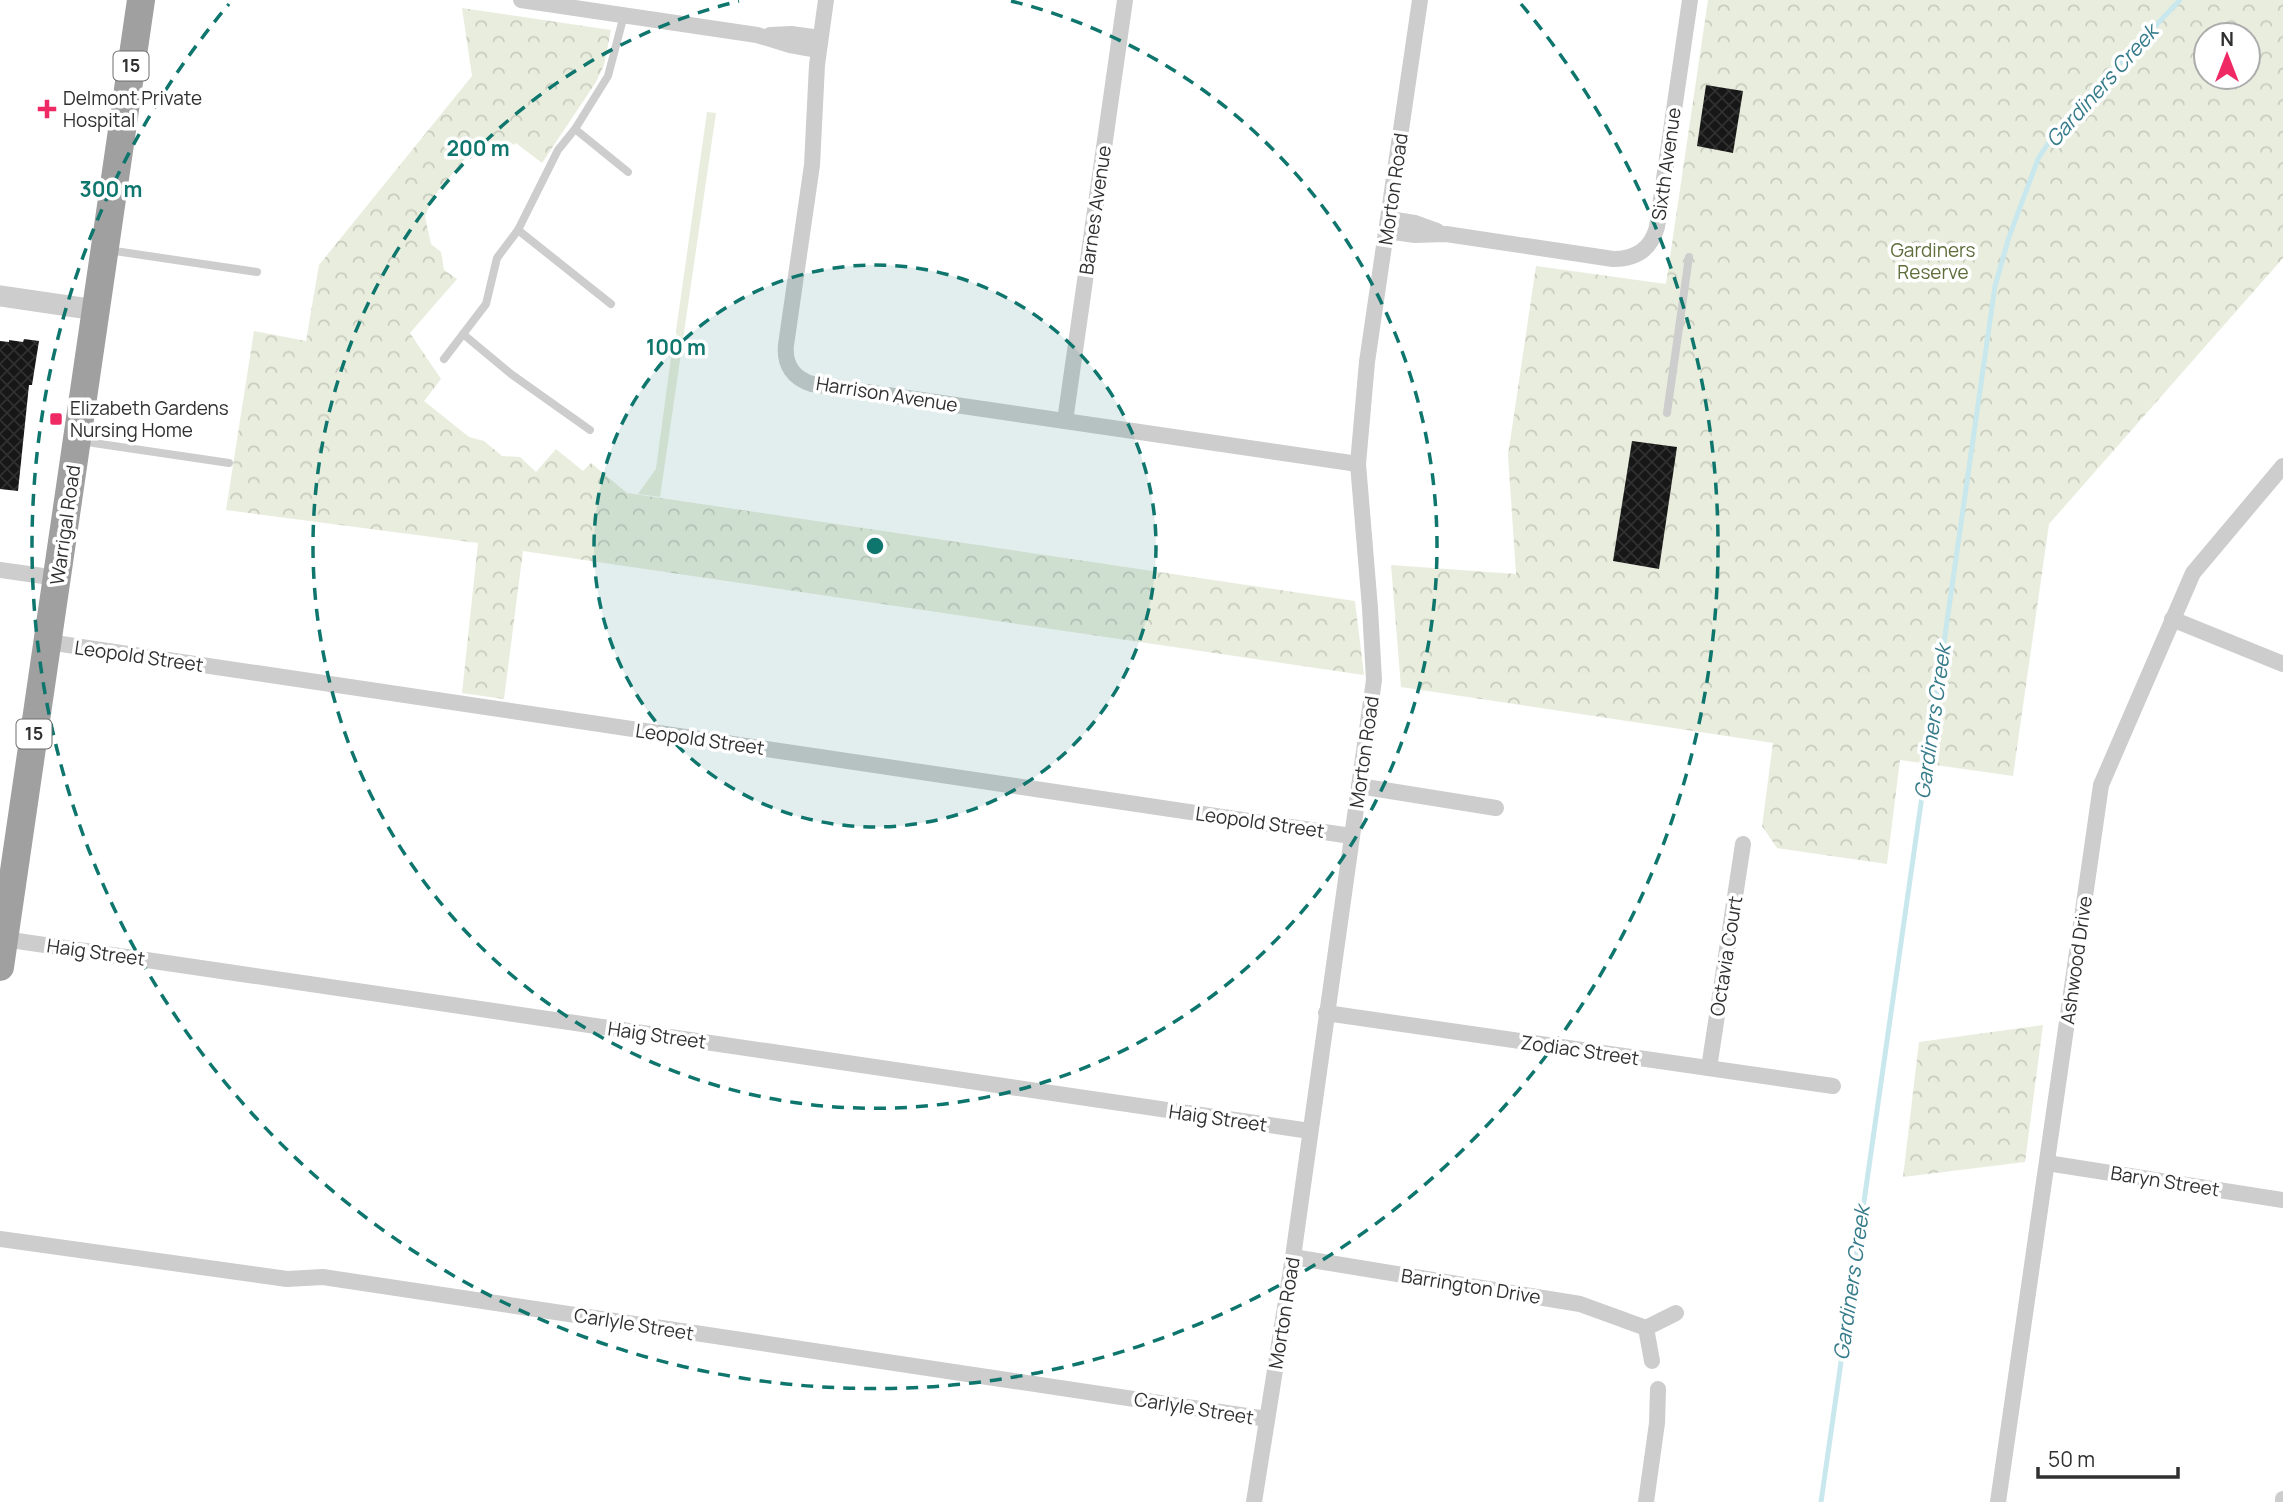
<svg xmlns="http://www.w3.org/2000/svg" width="2283" height="1502" font-family="Manrope,sans-serif">
  <style>
    .grass { fill: #e9eddd }
    .forest { fill: url(#forest-crowns); fill-rule: evenodd }
    .lines { fill: none; stroke-linecap: round; stroke-linejoin: round }
    .stream { stroke: #c8e8ee; stroke-width: 5 }
    .building { fill: url(#building-cross-hatch) }
    .service { stroke: #cdcdcd; stroke-width: 8 }
    .minor { stroke: #cdcdcd; stroke-width: 16 }
    .tertiary { stroke: #cdcdcd; stroke-width: 21 }
    .trunk { stroke: #a0a0a0; stroke-width: 28 }
    .ring { fill: none; stroke: #0f766e; stroke-width: 3.5; stroke-dasharray: 12 9 }
    .poi-dot { fill: #ef2964; stroke: #fff; stroke-width: 2.5 }
    .labels { text-anchor: middle; stroke-width: 7; stroke-linejoin: round; paint-order: stroke }
    .shield { fill: #fff; stroke: #6e6e6e; stroke-width: 2 }
    .shield-label { font-size: 18px; font-weight: bold; fill: #303030 }
    .poi-label { font-size: 19px; fill: #303030; stroke: #fff; text-anchor: start }
    .street-label { font-size: 19px; fill: #303030; stroke: #fff }
    .park-label { font-size: 19px; fill: #5e6e3a; stroke: #fff }
    .water-label { font-size: 21px; font-style: italic; fill: #357b8a; stroke: #fff }
    .centre { fill: #0f766e; stroke: #fff; stroke-width: 3.5 }
    .ring-label { font-size: 21px; text-anchor: middle; font-weight: bold; fill: #0f766e; stroke: #fff; stroke-width: 7; stroke-linejoin: round; paint-order: stroke }
  </style>
  <defs>
    <pattern id="forest-crowns" width="20" height="18" patternUnits="userSpaceOnUse" patternTransform="scale(1.75)"><rect width="20" height="18" fill="#e9eddd"/><path d="M2 6a3 3 0 1 1 6 0M12 15a3 3 0 1 1 6 0" fill="none" stroke="#c8ccbe"/></pattern>
    <pattern id="building-cross-hatch" width="8" height="8" patternUnits="userSpaceOnUse" patternTransform="scale(1.75)"><rect width="8" height="8" fill="#171717"/><path d="M0 0l8 8M0 8l8-8" fill="none" stroke="#303030"/></pattern>
  </defs>
  <rect width="100%" height="100%" fill="#fff"/>
  <!-- grass -->
  <path class="grass" d="M707,112l9,1 -56,384 -22,-3 18,-25 16,-119 5,-7 -1,-12z"/>
  <!-- forest -->
  <g class="forest">
    <path d="M1708,0h575v258l-234,266 -36,252 -113,-16 -13,104 -110,-16 -15,-22 11,-83 -372,-56 -10,-122 125,9 -8,-119 28,-189 130,18zM2206,35h42v42h-42z"/>
    <path d="M462,8l149,22 -7,35 -8,17 -54,81 -26,-20 -2,2 -6,-4 -32,4 -42,51 -9,20 6,28 10,8 3,18 13,9 -47,54 31,46 -17,22 45,36 15,4 18,15 18,1 16,15 20,-23 27,22 8,-8 36,30 728,108 9,74 -841,-124 -19,148 -42,-6 16,-150 -252,-33 28,-179 52,10 13,-76 153,-189z"/>
    <path d="M2043,1025l-18,137 -122,15 16,-135z"/>
  </g>
  <g class="lines">
    <!-- stream -->
    <path class="stream" d="M1821,1502l174,-1216 14,-49 29,-78 20,-31 122,-128"/>
  </g>
  <!-- building -->
  <g class="building">
    <path d="M1706,85l37,6 -10,62 -36,-7z"/>
    <path d="M24,339l15,2 -7,44h-3l-11,106 -18,-2v-148l9,1v-2l14,2z"/>
    <path d="M1632,441l45,6 -18,122 -46,-8z"/>
  </g>
  <g class="lines">
    <!-- service -->
    <g class="service">
      <path d="M575,129l53,43"/>
      <path d="M518,230l93,74"/>
      <path d="M108,250l149,22"/>
      <path d="M463,334l48,40 79,56"/>
      <path d="M444,359l42,-55 11,-46 21,-28 40,-80 17,-21 33,-53 16,-61"/>
      <path d="M1667,413l22,-156"/>
      <path d="M80,441l149,22"/>
    </g>
    <!-- minor -->
    <g class="minor">
      <path d="M521,0l236,35 33,10 28,5"/>
      <path d="M826,0l-9,65 -5,100 -26,180c-2,20 7,33 26,39l546,80"/>
      <path d="M770,35l21,-1 29,4"/>
      <path d="M1389,219l26,4 22,8"/>
      <path d="M1387,231l28,4 31,-1 167,25c23,0 38,-10 44,-32l33,-227"/>
      <path d="M1065,421l60,-421"/>
      <path d="M0,570l57,8"/>
      <path d="M2172,619l111,45"/>
      <path d="M48,642l1303,194"/>
      <path d="M1359,786l137,22"/>
      <path d="M4,939l1306,192"/>
      <path d="M1326,1013l507,73"/>
      <path d="M1709,1068l34,-224"/>
      <path d="M2047,1163l236,37"/>
      <path d="M0,1239l287,40 36,-2 944,142"/>
      <path d="M1293,1257l287,47 66,24 30,-15"/>
      <path d="M1646,1328l6,33"/>
      <path d="M1254,1502l39,-245 81,-577 -4,-72 -12,-144 9,-102 53,-362"/>
      <path d="M1646,1502l11,-79 1,-34"/>
      <path d="M1998,1502l103,-717 92,-212 90,-107"/>
      <path d="M2283,1502v-3"/>
    </g>
    <!-- tertiary -->
    <path class="tertiary" d="M0,296l96,14"/>
    <!-- trunk -->
    <path class="trunk" d="M0,967l141,-967"/>
  </g>
  <!-- distance rings -->
  <circle cx="875" cy="546" r="281" fill="#0f766e" fill-opacity=".12"/>
  <g class="ring">
    <circle cx="875" cy="546" r="281"/>
    <path d="M1011 1A562 562 0 1 1 739 1"/>
    <path d="M1521 4A843 843 0 1 1 229 4"/>
  </g>
  <!-- markers -->
  <g class="poi-dot">
    <path d="M43.5 98.5h7v7h7v7h-7v7h-7v-7h-7v-7h7z"/>
    <rect x="49" y="412" width="14" height="14" rx="3.5"/>
  </g>
  <g class="labels">
    <!-- shield labels -->
    <g class="shield">
      <rect x="113.5" y="51.5" width="35" height="29" rx="5"/>
      <rect x="16.5" y="719.5" width="35" height="29" rx="5"/>
    </g>
    <g class="shield-label">
      <text x="131" y="72">15</text>
      <text x="34" y="740">15</text>
    </g>
    <!-- poi labels -->
    <g class="poi-label">
      <text x="63" y="105">Delmont Private<tspan x="63" dy="22">Hospital</tspan></text>
      <text x="70" y="415">Elizabeth Gardens<tspan x="70" dy="22">Nursing Home</tspan></text>
    </g>
    <!-- street labels -->
    <g class="street-label">
      <text transform="translate(1666 164) rotate(-82)" y="7">Sixth Avenue</text>
      <text transform="translate(1393 189) rotate(-82)" y="7">Morton Road</text>
      <text transform="translate(1095 210) rotate(-82)" y="7">Barnes Avenue</text>
      <text transform="translate(887 394) rotate(9)" y="7">Harrison Avenue</text>
      <text transform="translate(65 525) rotate(-82)" y="7">Warrigal Road</text>
      <text transform="translate(139 656) rotate(8)" y="7">Leopold Street</text>
      <text transform="translate(700 739) rotate(8)" y="7">Leopold Street</text>
      <text transform="translate(1364 752) rotate(-82)" y="7">Morton Road</text>
      <text transform="translate(1260 822) rotate(8)" y="7">Leopold Street</text>
      <text transform="translate(96 952) rotate(8)" y="7">Haig Street</text>
      <text transform="translate(1726 956) rotate(-81)" y="7">Octavia Court</text>
      <text transform="translate(2076 960) rotate(-82)" y="7">Ashwood Drive</text>
      <text transform="translate(657 1035) rotate(8)" y="7">Haig Street</text>
      <text transform="translate(1580 1050) rotate(8)" y="7">Zodiac Street</text>
      <text transform="translate(1218 1118) rotate(8)" y="7">Haig Street</text>
      <text transform="translate(2165 1181) rotate(9)" y="7">Baryn Street</text>
      <text transform="translate(1471 1286) rotate(9)" y="7">Barrington Drive</text>
      <text transform="translate(1284 1313) rotate(-81)" y="7">Morton Road</text>
      <text transform="translate(634 1324) rotate(9)" y="7">Carlyle Street</text>
      <text transform="translate(1194 1408) rotate(9)" y="7">Carlyle Street</text>
    </g>
    <!-- park labels -->
    <g class="park-label">
      <text x="1933" y="257">Gardiners<tspan x="1933" dy="22">Reserve</tspan></text>
    </g>
    <!-- water labels -->
    <g class="water-label">
      <text transform="translate(2102 86) rotate(-48)" y="7">Gardiners Creek</text>
      <text transform="translate(1933 722) rotate(-82)" y="7">Gardiners Creek</text>
      <text transform="translate(1852 1283) rotate(-82)" y="7">Gardiners Creek</text>
    </g>
  </g>
  <circle cx="875" cy="546" r="10" class="centre"/>
  <g class="ring-label">
    <text x="478" y="156">200 m</text>
    <text x="111" y="197">300 m</text>
    <text x="676" y="355">100 m</text>
  </g>
  <!-- north arrow -->
  <g transform="translate(2227 56)"><circle r="33" fill="#ffffff" stroke="#acacac" stroke-width="2"/>
  <path d="M0-5L12 26L0 18L-12 26Z" fill="#ef2964"/>
  <text y="-10" font-size="19" font-weight="bold" text-anchor="middle" fill="#303030">N</text>
  </g>
  <!-- scale -->
  <path d="M2038 1467v10h140v-10" fill="none" stroke="#303030" stroke-width="3.5"/>
  <text x="2048" y="1467" font-size="21" fill="#303030" stroke="#ffffff" stroke-width="5" paint-order="stroke">50 m</text>
</svg>
